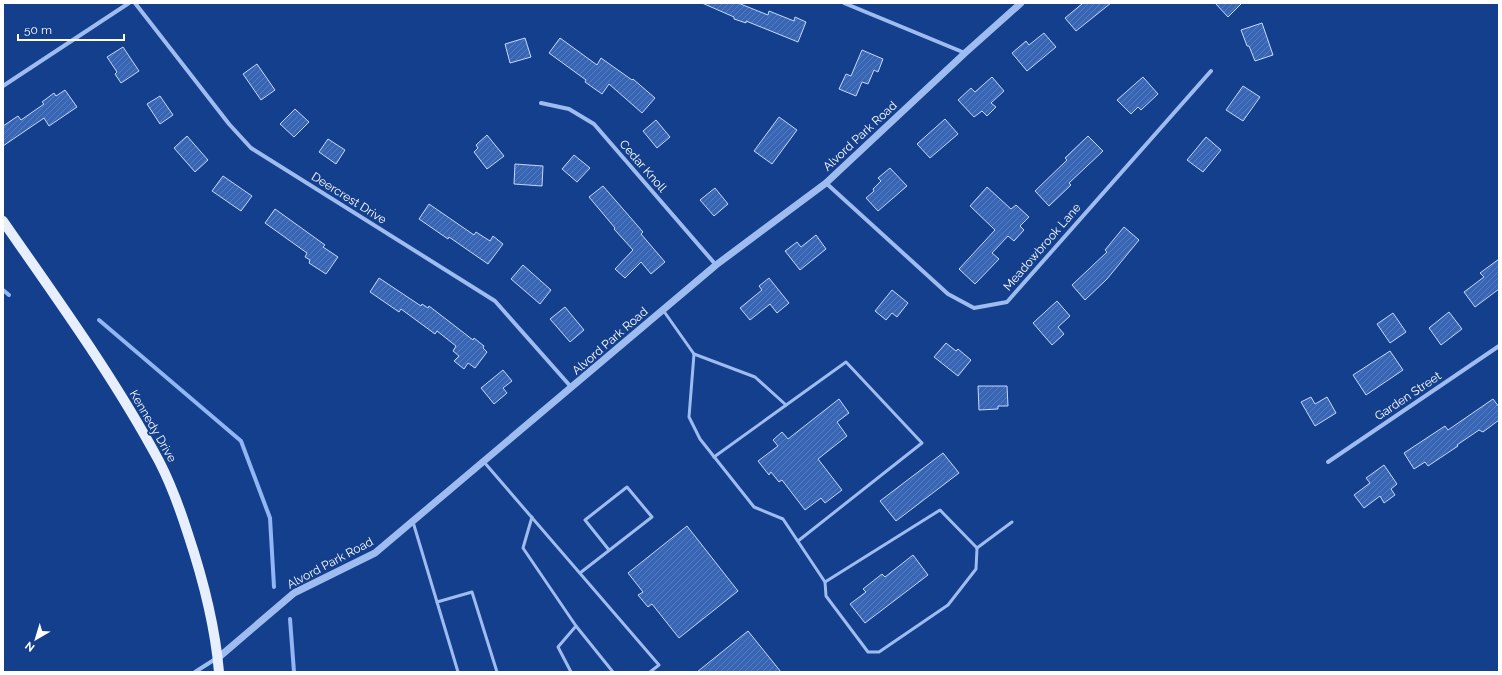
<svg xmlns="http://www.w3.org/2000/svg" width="1502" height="675" font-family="Raleway,sans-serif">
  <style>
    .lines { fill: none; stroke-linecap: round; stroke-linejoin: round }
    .stream { stroke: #90b6f3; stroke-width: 4 }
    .building { fill: url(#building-hatch); stroke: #c5d9fc }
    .service { stroke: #9ebcf0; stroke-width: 3 }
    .minor { stroke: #9ebcf0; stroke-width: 4 }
    .tertiary { stroke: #9ebcf0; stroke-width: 7 }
    .primary { stroke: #e7efff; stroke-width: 10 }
    .labels { text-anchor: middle; stroke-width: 4; stroke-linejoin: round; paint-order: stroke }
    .street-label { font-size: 12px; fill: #fff; stroke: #143f8d }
  </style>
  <defs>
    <pattern id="building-hatch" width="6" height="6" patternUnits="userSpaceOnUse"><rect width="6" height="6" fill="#3865b4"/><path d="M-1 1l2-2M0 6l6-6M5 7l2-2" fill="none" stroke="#567cbf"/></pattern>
  </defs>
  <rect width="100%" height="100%" fill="#143f8d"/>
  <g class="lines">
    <!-- stream -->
    <g class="stream">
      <path d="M3,290l6,5"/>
      <path d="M99,320l142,121 29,77 4,69"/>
      <path d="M290,619l4,53"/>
    </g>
  </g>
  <!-- building -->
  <g class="building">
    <path d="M702,3h36l30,12 1,-4 25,10 1,-4 11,5 -8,20 -52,-21v2l-12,-4v-2z"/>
    <path d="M1083,3h28l-35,28 -11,-13z"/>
    <path d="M1215,3h27l-14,14z"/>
    <path d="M1262,23l11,32 -18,6 -6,-15h-2l-6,-16z"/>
    <path d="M1044,33l12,14 -29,24 -15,-18 14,-12 3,4z"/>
    <path d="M525,38l6,19 -21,6 -5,-19z"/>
    <path d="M560,38l37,27 4,-7 31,22 1,-1 22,19 -13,15 -33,-29 -7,10 -17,-12 1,-2 -37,-27z"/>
    <path d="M123,47l16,24 -18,12 -6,-9 2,-2 -10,-15z"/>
    <path d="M862,50l21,9 -5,13 -4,-2 -6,14 -6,-2 -6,14 -17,-7 7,-15 5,2z"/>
    <path d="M257,64l18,26 -14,10 -18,-26z"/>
    <path d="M992,77l12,14 -13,12 5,4 -9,9 -5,-5 -8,6 -16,-17 13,-12 4,4z"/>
    <path d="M1143,77l15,17 -17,16 -3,-3 -7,7 -14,-14z"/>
    <path d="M1243,86l17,11 -17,24 -17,-11z"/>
    <path d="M65,90l12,17 -28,19 -5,-8 -41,28v-20l15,-10 3,4 23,-16 -2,-2 12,-9 2,3z"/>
    <path d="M160,96l13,19 -13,9 -13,-20z"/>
    <path d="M295,109l14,13 -15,15 -14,-13z"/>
    <path d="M779,117l18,13 -25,34 -18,-13z"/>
    <path d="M945,119l13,15 -28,24 -13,-14z"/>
    <path d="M656,120l14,17 -13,11 -14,-17z"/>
    <path d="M487,135l17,21 -17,13 -13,-17 4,-4 -2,-3z"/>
    <path d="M187,136l21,24 -13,12 -21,-24z"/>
    <path d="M1088,136l15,15 -34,32 2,2 -22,21 -14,-15 32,-31 -2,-2z"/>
    <path d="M1206,137l15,13 -18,22 -16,-12z"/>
    <path d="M328,139l17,11 -9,14 -17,-12z"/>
    <path d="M574,155l16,13 -13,14 -15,-13z"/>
    <path d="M515,164l28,2 -1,20 -28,-2z"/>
    <path d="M890,168l17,18 -29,25 -12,-13 8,-7 -1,-2 8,-8 -3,-3z"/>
    <path d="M223,176l29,20 -11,15 -29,-20z"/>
    <path d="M603,186l40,46 -2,2 24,28 -14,12 -10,-12 -16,16 -10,-9 18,-19 -19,-21 1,-1 -26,-31z"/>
    <path d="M987,187l24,22 5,-4 13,12 -9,9 4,4 -10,11 -6,-5 -16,17 7,6 -24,25 -16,-15 36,-39 -25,-24z"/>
    <path d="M715,188l13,16 -14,12 -14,-16z"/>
    <path d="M429,204l45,31 2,-3 14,9 3,-5 10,8 -15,20 -39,-27 -1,2 -29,-20z"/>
    <path d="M275,209l50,36 -2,2 15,10 -12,17 -17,-11 1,-3 -5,-3 2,-4 -42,-30z"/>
    <path d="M1124,227l15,13 -32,39 -22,21 -13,-15 35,-33 -2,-2z"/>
    <path d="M816,235l10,14 -26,21 -15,-19 12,-9 4,5z"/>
    <path d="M1499,259v30l-24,18 -11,-15 20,-15 -4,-4z"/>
    <path d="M523,265l28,25 -11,14 -29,-25z"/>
    <path d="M379,278l42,28 1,-2 6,4 1,-2 44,34 1,-2 10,8 -1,2 4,4 -12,16 -7,-5 -4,6 -10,-8 5,-5 -6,-5 3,-5 -19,-15 -2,3 -34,-25 -2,3 -29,-20z"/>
    <path d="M769,278l20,25 -12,10 -7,-9 -20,16 -10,-12 22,-18 -3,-4z"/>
    <path d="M892,290l16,13 -11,14 -5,-4 -6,7 -11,-9z"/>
    <path d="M1057,301l13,15 -12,11 6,7 -12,11 -19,-22z"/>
    <path d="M565,307l19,23 -14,12 -20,-23z"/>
    <path d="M1449,312l13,17 -21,16 -12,-17z"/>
    <path d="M1393,313l13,19 -16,11 -13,-19z"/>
    <path d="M946,343l10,8 2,-2 13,11 -13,16 -24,-19z"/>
    <path d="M1390,351l13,19 -37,25 -13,-20z"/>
    <path d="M503,370l9,11 -9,7 4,5 -13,11 -13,-16z"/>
    <path d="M978,386h29l1,20h-10v3l-19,1z"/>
    <path d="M1311,397l4,7 12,-7 9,16 -21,13 -14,-24z"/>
    <path d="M839,399l10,14 -12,9 10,14 -29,23 24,31 -17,13 -4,-5 -16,12 -23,-30 -3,2 -8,-10 -2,3 -11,-14 20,-15 -5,-6 9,-8 6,7z"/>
    <path d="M1493,399l6,8v13l-16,12 -4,-2 -22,15 1,1 -30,20 -3,-4 -11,7 -10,-16 41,-27 3,4z"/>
    <path d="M943,453l16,20 -63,48 -16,-20z"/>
    <path d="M1384,465l13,19 -6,5 4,6 -11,8 -4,-7 -16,12 -10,-13 16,-12 -4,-5z"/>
    <path d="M687,526l51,65 -59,47 -27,-34 -4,3 -10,-12 5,-3 -15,-19z"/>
    <path d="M913,555l15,20 -63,48 -15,-19 16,-12 -3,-3 19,-15 3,3z"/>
    <path d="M748,631l33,41h-84z"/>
  </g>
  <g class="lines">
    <!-- service -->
    <g class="service">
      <path d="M663,310l31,44 -5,63 11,22 54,68 29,12 42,63 1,14 42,56h11l69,-47 28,-36 1,-21 35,-26"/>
      <path d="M694,354l61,23 31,28"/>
      <path d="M714,457l132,-95 76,81 -124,98"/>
      <path d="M484,462l175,203 -9,7"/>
      <path d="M532,517l-9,31 53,78 -18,21 13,25"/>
      <path d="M413,522l45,150"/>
      <path d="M580,573l72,-56 -25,-30 -42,33 24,30"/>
      <path d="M825,582l115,-72 37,38"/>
      <path d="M437,602l35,-10 25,80"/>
      <path d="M576,626l37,46"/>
    </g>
    <!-- minor -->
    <g class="minor">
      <path d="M135,3l94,121 22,24 244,153 77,87"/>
      <path d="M844,3l121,50"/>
      <path d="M3,86l126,-83"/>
      <path d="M541,103l28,6 25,15 122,141"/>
      <path d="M826,183l122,111 26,14 33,-6 204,-231"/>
      <path d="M1328,462l171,-116"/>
      <path d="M195,672l22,-14"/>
    </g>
    <!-- tertiary -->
    <path class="tertiary" d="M218,658l76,-65 81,-40 341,-288 110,-82 139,-130 56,-50"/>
    <!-- primary -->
    <path class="primary" d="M3,221c54,78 111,156 156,240 12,23 21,48 29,73 15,45 27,91 31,138"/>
  </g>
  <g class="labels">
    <!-- street labels -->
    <g class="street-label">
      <text transform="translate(860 136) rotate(-43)" y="4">Alvord Park Road</text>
      <text transform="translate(643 166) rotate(49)" y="4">Cedar Knoll</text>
      <text transform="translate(349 198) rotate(32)" y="4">Deercrest Drive</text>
      <text transform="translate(1042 247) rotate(-49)" y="4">Meadowbrook Lane</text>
      <text transform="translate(610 341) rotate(-41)" y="4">Alvord Park Road</text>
      <text transform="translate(1408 396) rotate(-34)" y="4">Garden Street</text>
      <text transform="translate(153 426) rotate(60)" y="4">Kennedy Drive</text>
      <text transform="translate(330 563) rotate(-28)" y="4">Alvord Park Road</text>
    </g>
  </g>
  <!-- border -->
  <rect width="1502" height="675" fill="none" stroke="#ffffff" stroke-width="8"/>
  <!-- north arrow -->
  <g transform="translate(36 639) rotate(218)" stroke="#143f8d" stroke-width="3" paint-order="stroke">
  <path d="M0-3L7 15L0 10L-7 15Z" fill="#ffffff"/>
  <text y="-6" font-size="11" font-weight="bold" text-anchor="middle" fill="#ffffff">N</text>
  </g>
  <!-- scale -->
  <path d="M18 34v6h106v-6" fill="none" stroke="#ffffff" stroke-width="2"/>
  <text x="24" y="34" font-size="12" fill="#ffffff" stroke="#143f8d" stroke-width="3" paint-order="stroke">50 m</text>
</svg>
